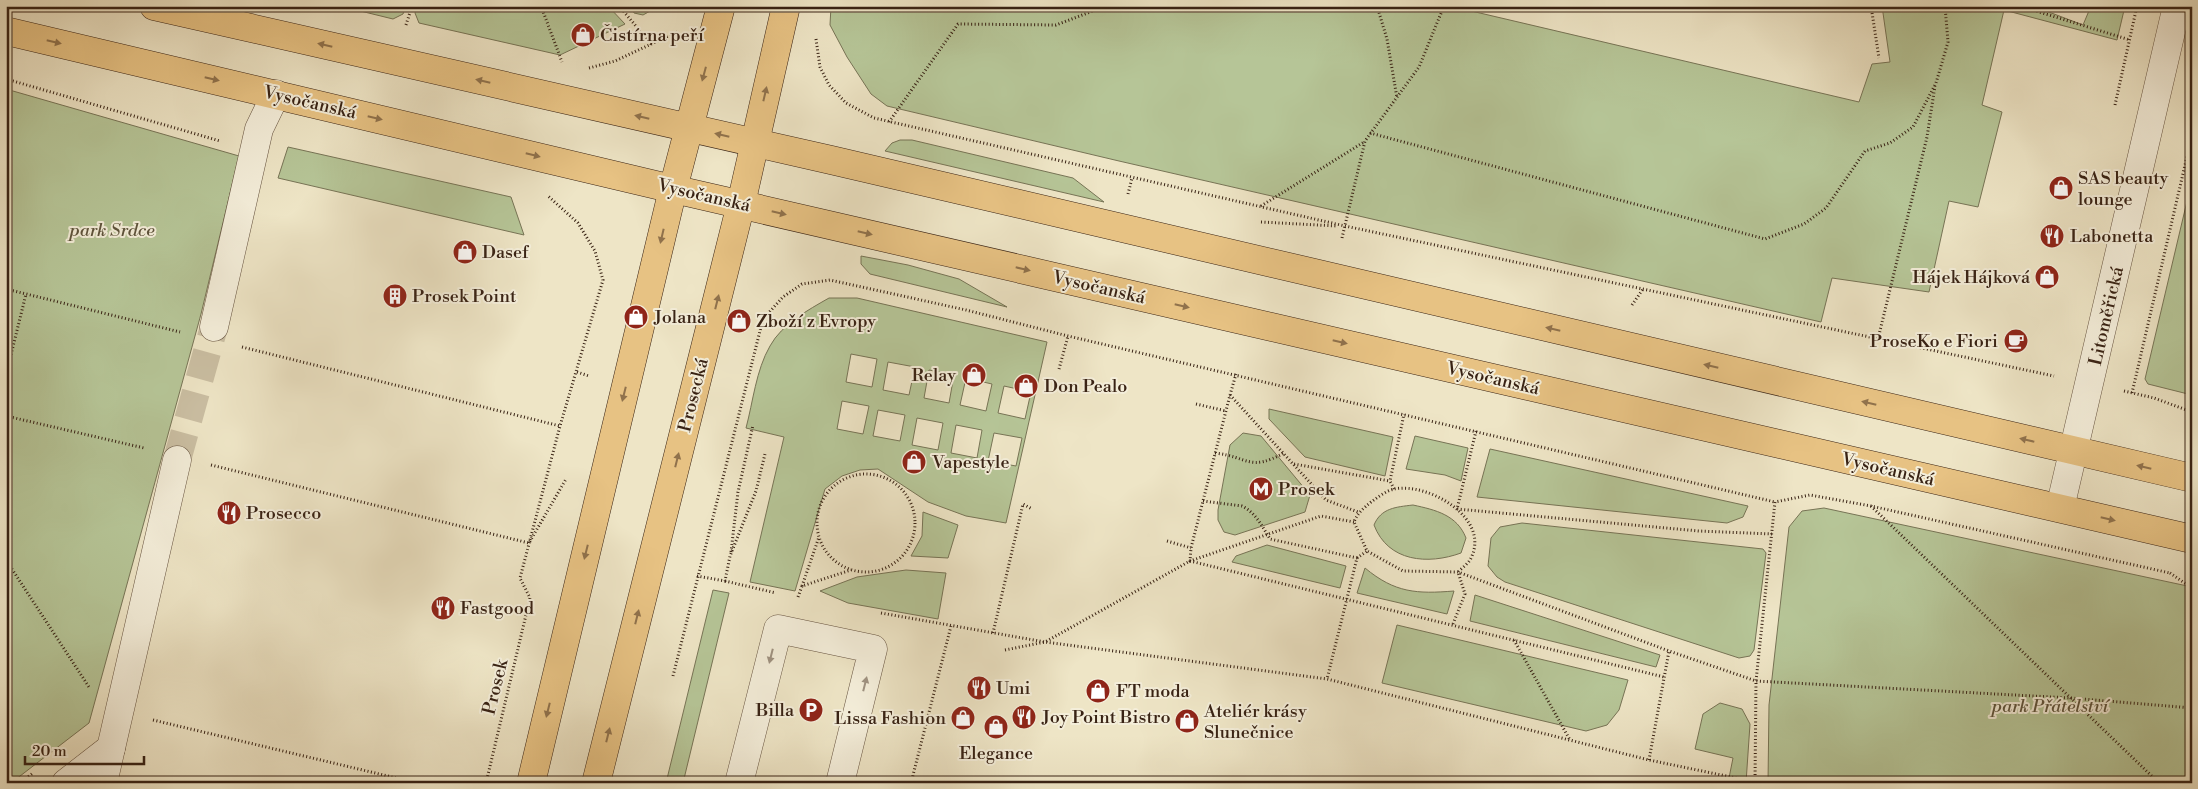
<svg xmlns="http://www.w3.org/2000/svg" width="2198" height="789" font-family="'Libre Bodoni',serif">
  <style>
    .green { fill: #b6c597; stroke: #777456; fill-rule: evenodd }
    .lines { fill: none; stroke-linecap: round; stroke-linejoin: round }
    .minor-tunnel { stroke: #cabea2; stroke-width: 28; stroke-dasharray: 28 14; stroke-linecap: butt }
    .minor-casing { stroke: #665340; stroke-width: 29 }
    .major-casing { stroke: #382214; stroke-width: 29 }
    .path { stroke: #382214; stroke-width: 3; stroke-dasharray: 1 2.5; stroke-linecap: butt }
    .minor { stroke: #f4eeda; stroke-width: 28 }
    .major { stroke: #e7c283; stroke-width: 28 }
    .oneway { fill: #90724c }
    .oneway2 { fill: #9f9281 }
    .labels { text-anchor: middle; stroke-width: 4; stroke-linejoin: round; paint-order: stroke }
    .poi-label { font-size: 18px; fill: #382214; stroke: #f4eeda; text-anchor: start }
    .street-label { font-size: 18px; fill: #382214; stroke: #f4eeda }
    .park-label { font-size: 18px; font-style: italic; fill: #5e533b; stroke: #f4eeda }
  </style>
  <rect width="100%" height="100%" fill="#eee5c6"/>
  <filter id="stains"><feTurbulence type="fractalNoise" baseFrequency=".004" numOctaves="4"/><feColorMatrix values="0 0 0 0 .2 0 0 0 0 .09 0 0 0 0 .02 0 0 0 .5 -.17"/></filter>
  <radialGradient id="worn" r=".72"><stop offset=".6" stop-color="#630" stop-opacity="0"/><stop offset="1" stop-color="#630" stop-opacity=".3"/></radialGradient>
  <!-- green -->
  <g class="green">
    <path d="M340,6h66l-3,8 -10,5z"/>
    <path d="M417,6h191l17,18 -65,31 -141,-32 -4,-10z"/>
    <path d="M631,6h28l-16,9 -9,-2z"/>
    <path d="M831,6h619l409,96 13,-38 18,-2 -8,-56h151l50,19 8,-19h34l-8,34 -113,-30 -22,95 20,7 -24,95 -29,-6 -20,91 -97,-14 -11,44 -702,-161 -232,-55 -16,-12 -24,-37 -17,-32z"/>
    <path d="M6,89l233,67 -38,158 -112,409 -78,60h-5z"/>
    <path d="M900,140h12l161,38 31,24 -219,-51 7,-8z"/>
    <path d="M288,147l223,50 13,38 -246,-57z"/>
    <path d="M2192,180v215l-44,-11 -3,-5z"/>
    <path d="M861,256l47,9 51,14 48,28 -137,-33 -9,-10z"/>
    <path d="M829,298h28l190,44 -41,181 -40,-7 -38,-14 -50,-33 -18,1 -18,6 -17,13 -30,102 -45,-9 34,-145 -38,-9c7,-26 10,-58 24,-82 12,-22 38,-36 59,-48zM851,354l26,5 -5,28 -26,-5zM888,362l27,5 -6,28 -26,-5zM929,370l25,5 -5,28 -25,-5zM966,378l26,6 -6,27 -26,-6zM1004,386l27,6 -6,27 -27,-6zM842,401l27,5 -6,28 -26,-5zM878,410l27,5 -5,26 -27,-5zM917,418l26,5 -5,27 -26,-5zM956,425l26,5 -5,28 -26,-5zM994,433l28,5 -6,28 -28,-5z"/>
    <path d="M1269,409l124,28 -8,39 -80,-19 -36,-38z"/>
    <path d="M1243,433l18,3 49,59 -5,17 -70,23 -11,-3 -6,-12v-10l12,-65z"/>
    <path d="M1415,436l53,12 -7,33 -16,-6 -39,-6z"/>
    <path d="M1490,449l258,57 -5,11 -16,6 -250,-26z"/>
    <path d="M1413,505c23,5 44,10 53,33l-5,15c-33,12 -73,9 -87,-28 7,-17 22,-18 39,-20z"/>
    <path d="M1824,508l368,79v196h-424l1,-78 20,-178 13,-16z"/>
    <path d="M923,512l35,13 -10,33 -37,-2 11,-20z"/>
    <path d="M1522,523l241,26 3,4 -12,97 -4,6 -11,2 -234,-76 -8,-5 -9,-11 3,-28 9,-11z"/>
    <path d="M1267,545l79,21 -6,22 -108,-26 4,-6z"/>
    <path d="M1365,568c30,25 52,26 89,23l-7,23 -90,-21z"/>
    <path d="M906,570l40,3 -8,46 -90,-16 -28,-12 37,-14z"/>
    <path d="M713,590l16,3 -46,190h-17z"/>
    <path d="M1475,595l185,60 -4,12 -186,-46z"/>
    <path d="M1397,625l231,55 -9,30 -12,15 -21,6 -204,-48z"/>
    <path d="M1720,703l22,6 8,15 -4,59h-18l5,-25 -38,-9 8,-35z"/>
  </g>
  <g class="lines">
    <!-- minor-tunnel -->
    <path class="minor-tunnel" d="M177,460l37,-133"/>
    <defs>
      <g id="minor">
        <path d="M214,327l45,-198 17,-35"/>
        <path d="M2060,508l117,-502"/>
        <path d="M66,783l45,-35"/>
        <path d="M103,783l74,-323"/>
        <path d="M739,783l39,-154 95,20 -33,134"/>
      </g>
      <g id="major">
        <path d="M154,6l677,154 1361,318"/>
        <path d="M6,31l667,158 1519,350"/>
        <path d="M531,783l142,-594 48,-183"/>
        <path d="M596,783l145,-579 45,-198"/>
      </g>
    </defs>
    <!-- minor casing -->
    <use href="#minor" class="minor-casing"/>
    <!-- major casing -->
    <use href="#major" class="major-casing"/>
    <!-- path -->
    <g class="path">
      <path d="M541,6l21,56"/>
      <path d="M619,6l33,39"/>
      <path d="M1377,6l10,33 10,59"/>
      <path d="M1871,6l8,52"/>
      <path d="M2020,6l110,34"/>
      <path d="M406,25l6,-19"/>
      <path d="M816,39l4,28 9,18 17,18 28,15 471,108 709,150"/>
      <path d="M589,68l26,-7 62,-29"/>
      <path d="M6,79l214,62"/>
      <path d="M2115,105l22,-99"/>
      <path d="M889,122l69,-98 98,1 50,-19"/>
      <path d="M1370,133l395,106 39,-15 22,-16 39,-57 25,-8 23,-16 23,-44 12,-41 -3,-36"/>
      <path d="M1128,194l4,-16"/>
      <path d="M1261,206l103,-64"/>
      <path d="M1261,222l76,4"/>
      <path d="M1342,238l23,-97 54,-74 25,-61"/>
      <path d="M6,289l174,43"/>
      <path d="M1632,305l11,-16"/>
      <path d="M1878,339l49,-202 8,-51"/>
      <path d="M242,347l318,79"/>
      <path d="M1059,369l9,-33"/>
      <path d="M577,372l12,4"/>
      <path d="M6,375l20,-81"/>
      <path d="M2124,391l30,7 38,14"/>
      <path d="M2132,393l60,-258"/>
      <path d="M1230,395l6,-21"/>
      <path d="M1196,404l30,7"/>
      <path d="M6,416l138,32"/>
      <path d="M1476,431l-19,78 242,22 73,3"/>
      <path d="M1215,453c34,4 34,19 69,0"/>
      <path d="M1294,464l96,17"/>
      <path d="M211,465l318,78 37,-64"/>
      <circle cx="866" cy="523" r="49"/>
      <path d="M1394,489l-4,-8 14,-67"/>
      <path d="M1203,501l39,5c14,7 20,20 28,33l87,19 -30,121"/>
      <path d="M1871,506l288,277"/>
      <path d="M1354,522l-33,-6 -131,45 1,-13 39,-153 96,105 32,12"/>
      <path d="M1167,541l24,7"/>
      <path d="M731,552l7,-60 15,-67"/>
      <path d="M1357,558l10,-7"/>
      <path d="M6,560l83,127"/>
      <path d="M2170,573l22,15"/>
      <path d="M697,576l28,5 5,-25 26,-65 9,-37"/>
      <path d="M725,581l51,12"/>
      <path d="M802,586l17,-49"/>
      <path d="M798,597l4,-11 49,-16"/>
      <path d="M881,613l164,29 145,-81 474,116"/>
      <path d="M1453,624l12,-30 -7,-22c4,-4 11,-9 13,-14 20,-40 -43,-76 -77,-69 -8,2 -16,8 -23,13 -8,7 -13,10 -17,20l13,29 36,20 55,1 211,79 87,30 314,17 122,10"/>
      <path d="M993,633l30,-129 9,5"/>
      <path d="M1514,640l56,100"/>
      <path d="M1005,650l40,-8 282,37 322,81 106,22"/>
      <path d="M673,676l90,-357 20,-22 19,-13 28,-4 136,30 102,26 707,166"/>
      <path d="M153,720l264,63"/>
      <path d="M1649,760l20,-109"/>
      <path d="M1755,782l1,-101 19,-179 35,-7 61,11 299,67"/>
      <path d="M20,783l13,-10"/>
      <path d="M486,783l44,-185 -10,-20 40,-152 43,-146 -8,-29 -17,-28 -30,-27"/>
      <path d="M911,783l40,-157"/>
    </g>
    <!-- minor -->
    <use href="#minor" class="minor"/>
    <!-- major -->
    <use href="#major" class="major"/>
  </g>
  <!-- one-way arrows -->
  <defs><path id="oneway-solid" d="M-6-.8H1V-3.2L6.5 0L1 3.2V.8H-6Z" transform="scale(1.25)"/></defs>
  <g class="oneway">
    <use href="#oneway-solid" transform="translate(54 42) rotate(13)"/>
    <use href="#oneway-solid" transform="translate(325 45) rotate(-167)"/>
    <use href="#oneway-solid" transform="translate(704 74) rotate(105)"/>
    <use href="#oneway-solid" transform="translate(212 79) rotate(13)"/>
    <use href="#oneway-solid" transform="translate(483 81) rotate(-167)"/>
    <use href="#oneway-solid" transform="translate(765 94) rotate(-77)"/>
    <use href="#oneway-solid" transform="translate(642 117) rotate(-167)"/>
    <use href="#oneway-solid" transform="translate(375 118) rotate(13)"/>
    <use href="#oneway-solid" transform="translate(722 135) rotate(-167)"/>
    <use href="#oneway-solid" transform="translate(533 155) rotate(14)"/>
    <use href="#oneway-solid" transform="translate(779 213) rotate(13)"/>
    <use href="#oneway-solid" transform="translate(865 233) rotate(13)"/>
    <use href="#oneway-solid" transform="translate(662 236) rotate(103)"/>
    <use href="#oneway-solid" transform="translate(1023 269) rotate(13)"/>
    <use href="#oneway-solid" transform="translate(717 302) rotate(-76)"/>
    <use href="#oneway-solid" transform="translate(1182 306) rotate(13)"/>
    <use href="#oneway-solid" transform="translate(1553 329) rotate(-167)"/>
    <use href="#oneway-solid" transform="translate(1340 342) rotate(13)"/>
    <use href="#oneway-solid" transform="translate(1711 366) rotate(-167)"/>
    <use href="#oneway-solid" transform="translate(624 394) rotate(104)"/>
    <use href="#oneway-solid" transform="translate(1869 403) rotate(-167)"/>
    <use href="#oneway-solid" transform="translate(2027 440) rotate(-167)"/>
    <use href="#oneway-solid" transform="translate(677 460) rotate(-76)"/>
    <use href="#oneway-solid" transform="translate(2144 467) rotate(-167)"/>
    <use href="#oneway-solid" transform="translate(2108 519) rotate(13)"/>
    <use href="#oneway-solid" transform="translate(586 552) rotate(104)"/>
    <use href="#oneway-solid" transform="translate(637 617) rotate(-76)"/>
    <use href="#oneway-solid" transform="translate(548 710) rotate(104)"/>
    <use href="#oneway-solid" transform="translate(608 735) rotate(-76)"/>
  </g>
  <g class="oneway2">
    <use href="#oneway-solid" transform="translate(771 656) rotate(104)"/>
    <use href="#oneway-solid" transform="translate(865 684) rotate(-76)"/>
  </g>
  <!-- icons -->
  <defs>
    <symbol id="shop-disc" viewBox="-11 -11 22 22"><circle r="9.5" fill="#8f2418" stroke="#f4eeda"/><path d="M-5-2.5h2.3a2.7 3.5 0 0 1 5.4 0H5L5.5 6h-11ZM-1.5-2.5h3a1.5 2.3 0 0 0-3 0Z" fill="#fff"/></symbol>
    <symbol id="restaurant-disc" viewBox="-11 -11 22 22"><circle r="9.5" fill="#8f2418" stroke="#f4eeda"/><path d="M-5-6h1v4h1v-4h1v4h1v-4h1v5L-1.5 .5V6h-2V.5L-5-1ZM5-6V6H3V1.5H1.5Q1.5-4 5-6Z" fill="#fff"/></symbol>
    <symbol id="building-disc" viewBox="-11 -11 22 22"><circle r="9.5" fill="#8f2418" stroke="#f4eeda"/><path d="M-4-6H4V6H1V3H-1V6H-4ZM-2.5-4.3h1.7v1.8h-1.7ZM.8-4.3h1.7v1.8H.8ZM-2.5-1h1.7V.8h-1.7ZM.8-1h1.7V.8H.8Z" fill="#fff"/></symbol>
    <symbol id="cafe-disc" viewBox="-11 -11 22 22"><circle r="9.5" fill="#8f2418" stroke="#f4eeda"/><path d="M-5.5-4.5H6V0H3Q3 3.5 0 3.5H-2.5Q-5.5 3.5-5.5 0ZM3-3.2v2h1.7v-2ZM-6 4.5H4V6H-6Z" fill="#fff"/></symbol>
    <symbol id="metro-disc" viewBox="-11 -11 22 22"><circle r="9.5" fill="#8f2418" stroke="#f4eeda"/><path d="M-5.5 5V-5H-3L0 0L3-5H5.5V5H3V-.5L0 4L-3-.5V5Z" fill="#fff"/></symbol>
    <symbol id="parking-disc" viewBox="-11 -11 22 22"><circle r="9.5" fill="#8f2418" stroke="#f4eeda"/><path d="M-3.5-5.5H1a3.5 3.5 0 0 1 0 7H-1V5.5H-3.5ZM-1-3.4V-.6H.8a1.4 1.4 0 0 0 0-2.8Z" fill="#fff"/></symbol>
  </defs>
  <g fill-rule="evenodd">
    <use href="#shop-disc" x="569" y="21" width="28" height="28"/>
    <use href="#shop-disc" x="2047" y="174" width="28" height="28"/>
    <use href="#restaurant-disc" x="2038" y="222" width="28" height="28"/>
    <use href="#shop-disc" x="451" y="238" width="28" height="28"/>
    <use href="#shop-disc" x="2033" y="263" width="28" height="28"/>
    <use href="#building-disc" x="381" y="282" width="28" height="28"/>
    <use href="#shop-disc" x="622" y="303" width="28" height="28"/>
    <use href="#shop-disc" x="725" y="307" width="28" height="28"/>
    <use href="#cafe-disc" x="2002" y="327" width="28" height="28"/>
    <use href="#shop-disc" x="960" y="361" width="28" height="28"/>
    <use href="#shop-disc" x="1012" y="372" width="28" height="28"/>
    <use href="#shop-disc" x="900" y="448" width="28" height="28"/>
    <use href="#metro-disc" x="1247" y="475" width="28" height="28"/>
    <use href="#restaurant-disc" x="215" y="499" width="28" height="28"/>
    <use href="#restaurant-disc" x="429" y="594" width="28" height="28"/>
    <use href="#restaurant-disc" x="965" y="674" width="28" height="28"/>
    <use href="#shop-disc" x="1084" y="677" width="28" height="28"/>
    <use href="#parking-disc" x="797" y="696" width="28" height="28"/>
    <use href="#restaurant-disc" x="1010" y="703" width="28" height="28"/>
    <use href="#shop-disc" x="949" y="704" width="28" height="28"/>
    <use href="#shop-disc" x="1173" y="707" width="28" height="28"/>
    <use href="#shop-disc" x="982" y="713" width="28" height="28"/>
  </g>
  <g class="labels">
    <!-- poi labels -->
    <g class="poi-label">
      <text x="600" y="41">Čistírna peří</text>
      <text x="2078" y="184">SAS beauty<tspan x="2078" dy="21">lounge</tspan></text>
      <text x="2070" y="242">Labonetta</text>
      <text x="482" y="258">Dasef</text>
      <text x="2030" y="283" text-anchor="end">Hájek Hájková</text>
      <text x="412" y="302">Prosek Point</text>
      <text x="654" y="323">Jolana</text>
      <text x="756" y="327">Zboží z Evropy</text>
      <text x="1998" y="347" text-anchor="end">ProseKo e Fiori</text>
      <text x="956" y="381" text-anchor="end">Relay</text>
      <text x="1044" y="392">Don Pealo</text>
      <text x="932" y="468">Vapestyle</text>
      <text x="1278" y="495">Prosek</text>
      <text x="246" y="519">Prosecco</text>
      <text x="460" y="614">Fastgood</text>
      <text x="996" y="694">Umi</text>
      <text x="1116" y="697">FT moda</text>
      <text x="794" y="716" text-anchor="end">Billa</text>
      <text x="1204" y="717">Ateliér krásy<tspan x="1204" dy="21">Slunečnice</tspan></text>
      <text x="1042" y="723">Joy Point Bistro</text>
      <text x="946" y="724" text-anchor="end">Lissa Fashion</text>
      <text x="996" y="759" text-anchor="middle">Elegance</text>
    </g>
    <!-- street labels -->
    <g class="street-label">
      <text transform="translate(310 102) rotate(13)" y="6">Vysočanská</text>
      <text transform="translate(704 195) rotate(13)" y="6">Vysočanská</text>
      <text transform="translate(1099 287) rotate(13)" y="6">Vysočanská</text>
      <text transform="translate(2106 316) rotate(-77)" y="6">Litoměřická</text>
      <text transform="translate(1493 378) rotate(13)" y="6">Vysočanská</text>
      <text transform="translate(693 395) rotate(-76)" y="6">Prosecká</text>
      <text transform="translate(1888 469) rotate(13)" y="6">Vysočanská</text>
      <text transform="translate(495 687) rotate(-76)" y="6">Prosek</text>
    </g>
    <!-- park labels -->
    <g class="park-label">
      <text x="112" y="236">park Srdce</text>
      <text x="2050" y="712">park Přátelství</text>
    </g>
  </g>
  <!-- margin -->
  <rect width="2198" height="789" fill="none" stroke="#eee5c6" stroke-width="25"/>
  <rect x="8" y="8" width="2183" height="774" fill="none" stroke="#382214" stroke-width="2.5"/>
  <rect x="12" y="12" width="2173" height="764" fill="none" stroke="#382214"/>
  <!-- scale -->
  <path d="M25 756v8h119v-8" fill="none" stroke="#382214" stroke-width="2.5"/>
  <text x="32" y="756" font-size="15" fill="#382214" stroke="#f4eeda" stroke-width="4" paint-order="stroke">20 m</text>
  <rect width="100%" height="100%" filter="url(#stains)"/>
  <rect width="100%" height="100%" fill="url(#worn)"/>
</svg>
